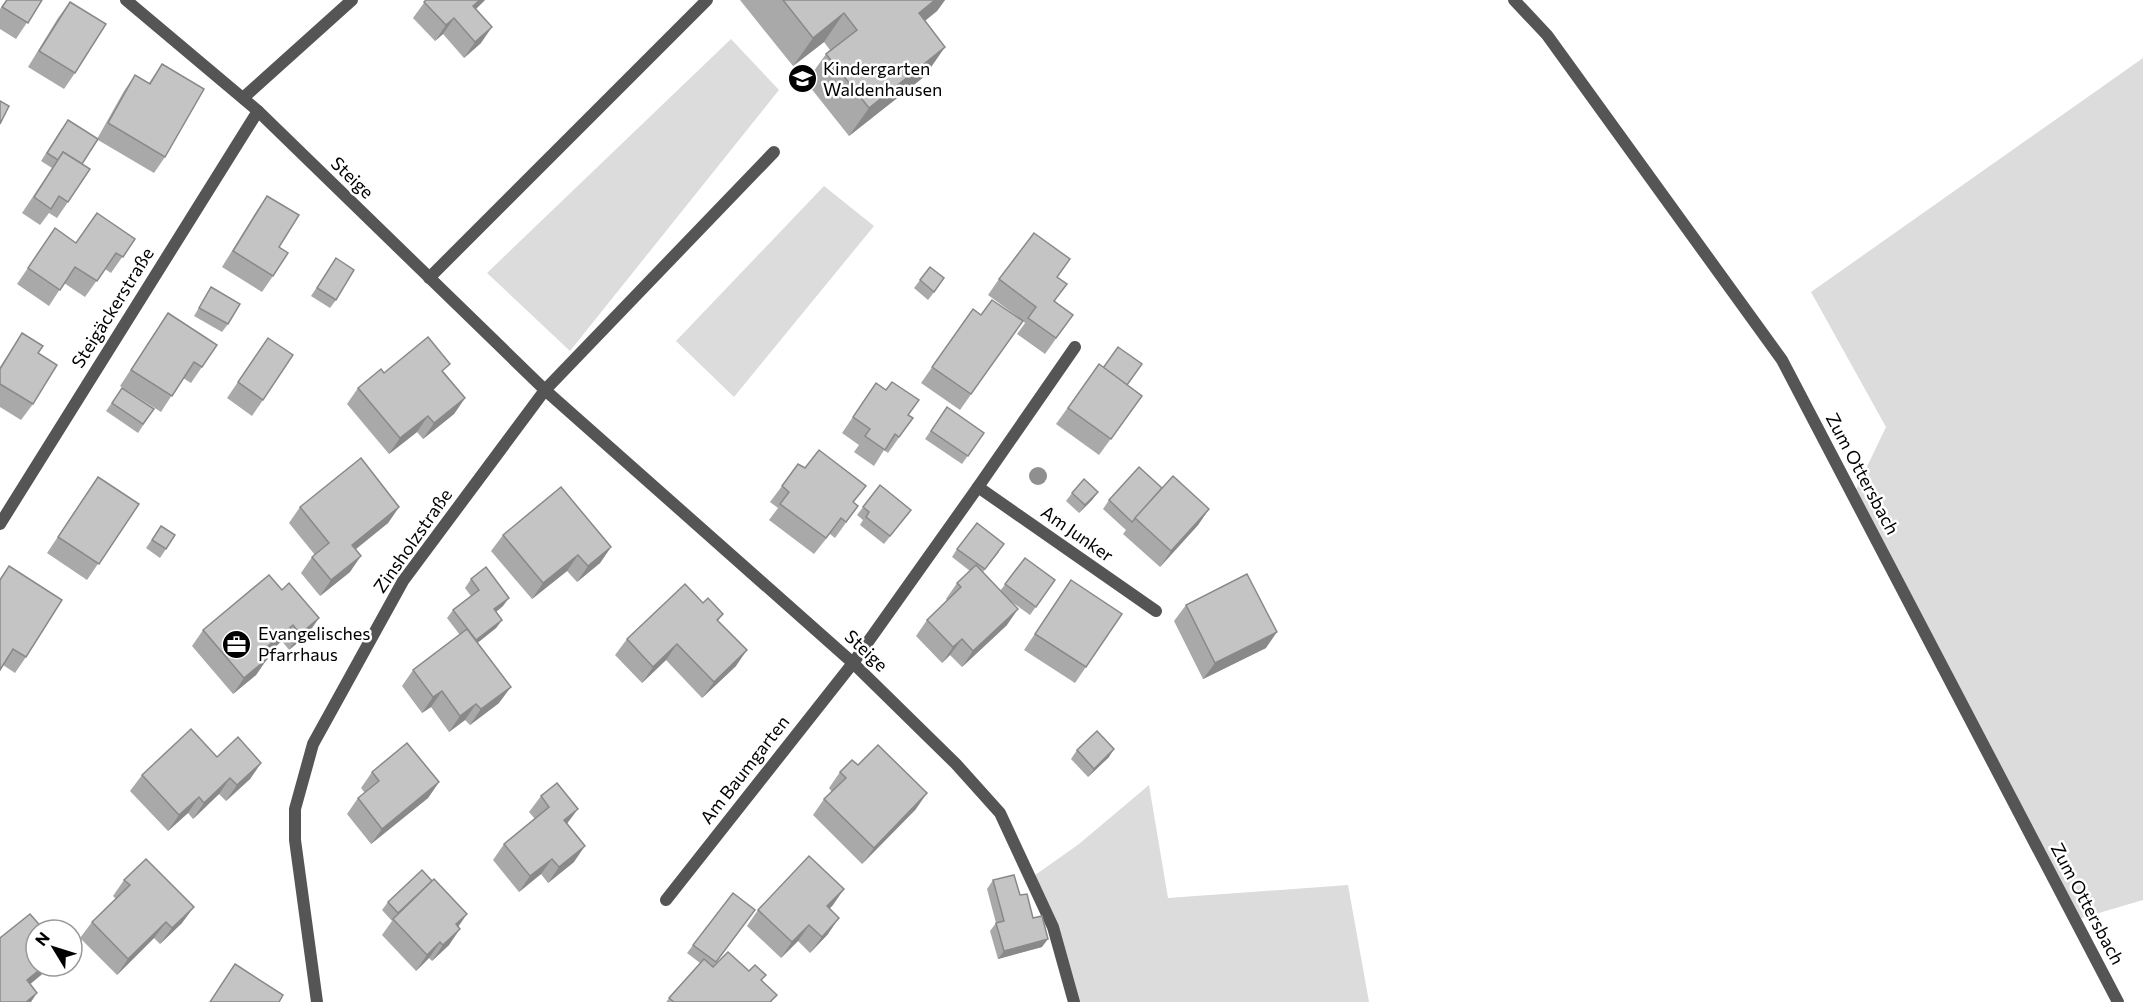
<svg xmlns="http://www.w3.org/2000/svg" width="2143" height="1002" font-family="Commissioner,sans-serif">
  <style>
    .green { fill: #dcdcdc }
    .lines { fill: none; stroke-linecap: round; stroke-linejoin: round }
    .minor { stroke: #555; stroke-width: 12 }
    .tree { fill: #8f8f8f }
    .wall { fill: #a9a9a9 }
    .shaded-wall { fill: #898989 }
    .building { fill: #c4c4c4; stroke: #898989; stroke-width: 1.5 }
    .labels { text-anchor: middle; stroke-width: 5; stroke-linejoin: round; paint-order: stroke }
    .poi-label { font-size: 18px; fill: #000; stroke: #fff; text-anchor: start }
    .street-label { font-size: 18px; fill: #000; stroke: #fff }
  </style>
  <rect width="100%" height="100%" fill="#fff"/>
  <!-- green -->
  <g class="green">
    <path d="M731,39l48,51 -209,261 -83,-78z"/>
    <path d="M2143,58v842l-68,20 -222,-424 33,-69 -75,-135z"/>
    <path d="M824,186l50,40 -140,171 -58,-56z"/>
    <path d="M1149,785l19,113 180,-13 21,117h-295l-43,-124 48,-34z"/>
  </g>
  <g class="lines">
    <!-- minor -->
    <g class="minor">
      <path d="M126,0l132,111 287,279 308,273 103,101 44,49 53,114 21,75"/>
      <path d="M1514,0l33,35 235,325 336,642"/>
      <path d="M243,98l109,-98"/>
      <path d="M429,278l278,-278"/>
      <path d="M978,487l178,124"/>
      <path d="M0,524l258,-413"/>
      <path d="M666,900l187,-237 125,-176 97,-140"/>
      <path d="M317,1002l-22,-162v-31l18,-65 90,-163 142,-191 229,-238"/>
    </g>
  </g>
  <!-- trees -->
  <circle class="tree" cx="1038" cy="476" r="9"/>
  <!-- wall -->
  <g class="wall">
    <path d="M6,0h36l-26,39 -16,-10v-20z"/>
    <path d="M426,0h59l-9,9 5,34 -17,15 -21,-24 -8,7 -22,-23z"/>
    <path d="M740,0h205l-8,11 -12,10v55l-76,60 -43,-54 20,-28 4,-4 -6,-8 -31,24z"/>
    <path d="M70,2l5,71 -11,16 -36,-22 30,-49z"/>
    <path d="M162,64l3,93 -11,16 -56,-33 -16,24 -14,38 -11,16 -8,-5 -9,12 -18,-12 30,-45 -11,-7 21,-33 35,11 27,-48 11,-16 14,8z"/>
    <path d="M267,196l12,51 -6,29 -11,16 -40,-25 34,-55z"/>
    <path d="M55,228l21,15 59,-4 -24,34 -6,-4 -20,28 -21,-14 -15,23 -32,-22z"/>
    <path d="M336,258v42l-6,8 -19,-12z"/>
    <path d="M1057,277l-2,25 18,13 -28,39 -28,-20 8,-11 -2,-2 -63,89 -39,-27 52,-74 8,6 37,2 -30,-22 11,-16z"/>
    <path d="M920,280l19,6 -11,14 -14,-12z"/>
    <path d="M211,287l17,37 -6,8 -28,-16z"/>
    <path d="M168,313l34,54 -11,16 -8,-5 -22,34 -41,-26z"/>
    <path d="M22,333l16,20 -5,51 -12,16 -21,-13v-40z"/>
    <path d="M268,338l-5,62 -11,16 -25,-18z"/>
    <path d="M1099,364l43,32 -43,59 -43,-31z"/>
    <path d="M444,372l21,26 -11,16 -31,25 -6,-7 -28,22 -42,-50 11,-16 26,-15z"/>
    <path d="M876,383l32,32 5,3 -25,35 -4,-3 -10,16 -20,-14 5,-7 -17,-12z"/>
    <path d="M122,388l32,21 -16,24 -32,-22z"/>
    <path d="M947,407l37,26 -22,31 -37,-25z"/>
    <path d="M98,477l41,27 -52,76 -40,-27z"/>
    <path d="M782,486l72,17 4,3 -23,32 -5,-4 -16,20 -45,-34 9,-12 -8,-6z"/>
    <path d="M1162,488l47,21 -11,16 -38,42 -37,-33 3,-4 -23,-21 6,-9z"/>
    <path d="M1098,492l-6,8 -13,13 -13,-12 6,-8z"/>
    <path d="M300,507h99l-11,16 -32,26 -6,23 -30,24 -19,-23 11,-16 3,-2 -26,-32z"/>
    <path d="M863,507l42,11 -21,26 -24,-19 3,-5 -6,-5z"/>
    <path d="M161,526l5,23 -6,9 -14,-10z"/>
    <path d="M503,535l108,12 -11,16 -23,19 -10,-11 -35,28 -41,-48z"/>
    <path d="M957,549l42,3 -16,20 17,19 25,-33 30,22 -25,35 -21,-15 -2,25 -45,42 -12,-12 -8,8 -26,-27 11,-16 21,-19 -2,-2 11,-16 13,-12 -18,-14z"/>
    <path d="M9,566l17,91 -11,16 -12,-8 -3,5v-91z"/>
    <path d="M269,575l39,59 -19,16 -7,-9 -18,15 3,3 -11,16 -23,19 -41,-48 11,-16z"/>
    <path d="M471,579l32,27 -7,6 6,8 -6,8 -19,15 22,60 -29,22 -5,-5 -16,12 -18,-25 -9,6 -20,-27 11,-16 47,-35 -13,-17 6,-8 18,-14 -6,-8z"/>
    <path d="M1071,580l15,87 -11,16 -51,-33z"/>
    <path d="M703,603l20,11 -5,7 18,45 -34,32 -36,-38 -24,23 -27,-28 12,-16z"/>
    <path d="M1186,605l80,43 -63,31 -29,-58z"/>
    <path d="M1077,750l32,7 -21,20 -17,-18z"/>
    <path d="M217,757l44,6 -11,16 -24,22 -7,-7 -26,25 -5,-6 -20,18 -38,-40 12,-16z"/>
    <path d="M858,765l58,44 -54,55 -49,-49 11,-16 8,-7 -3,-4 11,-16z"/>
    <path d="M372,772l67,10 -11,16 -57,46 -24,-30 11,-16 7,-5 -4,-5z"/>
    <path d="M541,796l26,28 7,38 -26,21 -7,-9 -22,18 -26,-32 11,-16 31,-25 -6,-7z"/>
    <path d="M124,880l58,43 -22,21 -6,-6 -37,37 -37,-37 12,-16 24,-23 -3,-3z"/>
    <path d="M993,880l27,15 22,52 -44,12 -8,-28 6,-8 -9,-34z"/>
    <path d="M388,902l70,24 -9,19 -17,16 -3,-3 -13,13 -34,-36 10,-14 -10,-11z"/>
    <path d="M833,905l-4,4 -1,25 -18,19 -12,-12 -17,17 -34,-32 11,-16z"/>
    <path d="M755,910l-42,57 36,4 17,4 -5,5 11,22h-106l34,-39 -13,-10 6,-8z"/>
  </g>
  <!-- shaded-wall -->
  <g class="shaded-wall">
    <path d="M480,0h5l-23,22 11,-16z"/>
    <path d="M935,0h10l-8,11 -39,31 21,-29z"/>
    <path d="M844,13l-20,29 -31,24 20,-28z"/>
    <path d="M454,18l-11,16 -8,7 11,-16z"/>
    <path d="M492,27l-11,16 -17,15 11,-16z"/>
    <path d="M945,47l-20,29 -76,60 20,-28z"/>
    <path d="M465,398l-11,16 -31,25 11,-16z"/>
    <path d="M428,416l-11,16 -28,22 11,-16z"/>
    <path d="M1098,492l-6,8 -13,13 6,-8z"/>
    <path d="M399,507l-11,16 -47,38 11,-16z"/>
    <path d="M1209,509l-11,16 -38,42 11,-16z"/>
    <path d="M611,547l-11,16 -23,19 11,-16z"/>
    <path d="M578,555l-11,16 -35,28 11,-16z"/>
    <path d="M361,556l-11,16 -30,24 11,-16z"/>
    <path d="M509,598l-6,8 -15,12 6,-9z"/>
    <path d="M1018,609l-11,16 -45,42 11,-16z"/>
    <path d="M319,618l-11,16 -19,16 11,-16z"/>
    <path d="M502,620l-6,8 -26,21 6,-9z"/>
    <path d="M293,625l-11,16 -32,27 11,-16z"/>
    <path d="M1277,632l-11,16 -63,31 12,-16z"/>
    <path d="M962,639l-12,16 -8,8 11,-16z"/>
    <path d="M677,644l-11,16 -24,23 11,-16z"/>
    <path d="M747,650l-11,16 -34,32 12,-16z"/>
    <path d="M267,659l-11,16 -23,19 11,-16z"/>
    <path d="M511,687l-12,16 -29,22 11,-16z"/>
    <path d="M442,691l-11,16 -9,6 11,-16z"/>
    <path d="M476,704l-11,16 -16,12 11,-16z"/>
    <path d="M1114,749l-5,8 -21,20 6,-8z"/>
    <path d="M261,763l-11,16 -24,22 11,-16z"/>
    <path d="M230,778l-11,16 -26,25 11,-16z"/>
    <path d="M439,782l-11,16 -57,46 11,-15z"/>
    <path d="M927,793l-11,16 -54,55 12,-16z"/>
    <path d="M199,797l-11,16 -20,18 11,-16z"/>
    <path d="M578,809l-12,16 -2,-5z"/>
    <path d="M585,846l-11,16 -26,21 11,-16z"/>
    <path d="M552,859l-11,15 -22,18 11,-16z"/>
    <path d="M844,889l-11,16 -17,17 11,-16z"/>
    <path d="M194,907l-12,16 -22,21 12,-16z"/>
    <path d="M467,914l-11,16v-6z"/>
    <path d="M839,918l-11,16 -18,19 12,-16z"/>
    <path d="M166,922l-12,16 -37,37 11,-16z"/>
    <path d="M809,925l-11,16 -17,17 11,-16z"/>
    <path d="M460,929l-11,16 -17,16 11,-16z"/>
    <path d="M1048,939l-6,8 -44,12 6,-8z"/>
    <path d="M440,942l-11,16 -13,13 11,-16z"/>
    <path d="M44,966h8l-36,30 11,-16z"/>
    <path d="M37,993l-6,9h-5z"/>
  </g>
  <!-- building -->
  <g class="building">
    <path d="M7,0h35l-14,23 -26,-16z"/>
    <path d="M426,0h54l-7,6 19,21 -17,15 -21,-24 -8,7 -22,-23z"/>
    <path d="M783,0h152l-16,13 26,34 -76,61 -43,-54 31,-24 -13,-17 -31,25z"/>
    <path d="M70,2l36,22 -31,49 -36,-22z"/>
    <path d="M162,64l42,25 -39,68 -57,-34 27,-48 15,9z"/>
    <path d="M0,101l9,5 -9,18z"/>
    <path d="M68,120l30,19 -16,25 -19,-12 -5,8 -11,-7z"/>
    <path d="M63,152l27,17 -22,33 -9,-6 -8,13 -17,-12z"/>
    <path d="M267,196l32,19 -20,32 9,6 -15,23 -40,-25z"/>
    <path d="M97,213l38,26 -12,18 -7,-4 -19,28 -22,-14 -15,23 -32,-22 27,-40 21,15z"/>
    <path d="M1034,233l36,26 -13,18 10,7 -13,17 19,14 -17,23 -28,-20 8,-11 -37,-28z"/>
    <path d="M336,258l18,12 -18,30 -19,-12z"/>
    <path d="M930,267l14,11 -10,14 -14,-12z"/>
    <path d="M211,287l29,17 -12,20 -29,-16z"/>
    <path d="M992,300l31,21 -52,73 -39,-27 41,-58 8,6z"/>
    <path d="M168,313l49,32 -15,22 -8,-5 -22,34 -41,-26z"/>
    <path d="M22,333l21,13 -5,7 19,12 -24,39 -33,-20v-15z"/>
    <path d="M428,337l22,27 -8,7 23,27 -31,25 -6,-7 -28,22 -42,-50 23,-19 3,4z"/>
    <path d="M268,338l25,17 -30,45 -25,-18z"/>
    <path d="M1118,347l24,17 -15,21 -24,-17z"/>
    <path d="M1099,364l43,32 -31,43 -43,-31z"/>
    <path d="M892,382l27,18 -11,15 5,3 -14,19 -4,-3 -10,16 -20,-14 5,-7 -17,-12 23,-34 10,7z"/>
    <path d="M122,388l32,21 -11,15 -31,-21z"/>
    <path d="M947,407l37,26 -16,23 -37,-25z"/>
    <path d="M819,450l47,36 -13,16 5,4 -12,16 -5,-4 -15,20 -46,-34 9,-12 -7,-6 16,-22 7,4z"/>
    <path d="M361,458l38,49 -47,38 9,11 -30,24 -19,-23 17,-14 -29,-36z"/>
    <path d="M1139,467l23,21 -30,34 -23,-22z"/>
    <path d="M1173,476l36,33 -38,42 -36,-33z"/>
    <path d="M98,477l41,27 -40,60 -41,-27z"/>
    <path d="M1084,479l14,13 -13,13 -13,-12z"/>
    <path d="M880,485l31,25 -21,26 -24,-19 3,-5 -6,-5z"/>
    <path d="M561,487l50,60 -23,19 -10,-11 -35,28 -40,-48z"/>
    <path d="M977,523l27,21 -19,25 -28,-20z"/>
    <path d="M161,526l14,9 -9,14 -14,-9z"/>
    <path d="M1025,558l30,22 -19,27 -31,-23z"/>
    <path d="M976,565l42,44 -45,42 -11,-12 -9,8 -26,-27 34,-33 -4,-4z"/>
    <path d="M9,566l53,34 -36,57 -13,-8 -13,21v-90z"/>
    <path d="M486,567l23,31 -15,11 8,11 -26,20 -23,-30 26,-20 -8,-11z"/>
    <path d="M1247,574l30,58 -62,31 -29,-58z"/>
    <path d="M269,575l13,15 7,-7 30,35 -19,16 -7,-9 -32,27 6,7 -23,19 -41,-48z"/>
    <path d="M1071,580l51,34 -36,53 -51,-33z"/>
    <path d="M685,584l18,19 5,-5 15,16 -6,6 30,30 -33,32 -37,-38 -24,23 -26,-28z"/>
    <path d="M467,629l44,58 -30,22 -5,-5 -16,12 -18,-25 -9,6 -20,-27z"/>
    <path d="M191,729l26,28 21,-20 23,26 -24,22 -7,-7 -26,25 -5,-6 -20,18 -37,-40z"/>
    <path d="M1097,731l17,18 -20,20 -17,-19z"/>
    <path d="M407,743l32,39 -57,47 -24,-31 21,-17 -7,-9z"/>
    <path d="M878,745l49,48 -53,55 -50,-49 22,-21 -6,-6 12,-12 6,5z"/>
    <path d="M557,783l21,26 -14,11 21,26 -26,21 -7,-8 -22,17 -26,-32 45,-37 -8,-11z"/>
    <path d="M809,856l35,33 -17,17 12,12 -17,19 -13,-12 -17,17 -34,-32z"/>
    <path d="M146,859l48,48 -22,21 -6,-6 -38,37 -36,-37 38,-37 -6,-5z"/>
    <path d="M422,870l10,11 -34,32 -10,-11z"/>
    <path d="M1014,875l6,20 7,-1 6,24 9,-2 6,23 -44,12 -8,-28 8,-2 -11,-41z"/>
    <path d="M434,879l33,35 -11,10 4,5 -17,16 -3,-3 -13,13 -34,-36z"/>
    <path d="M733,893l22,17 -39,52 -23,-17z"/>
    <path d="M30,914l14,16h-8v36h8l-17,14 10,13 -11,9h-26v-64z"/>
    <path d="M728,952l21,19 6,-6 11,10 -5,5 16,15 -7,7h-96l-5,-4 35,-39 9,8z"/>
    <path d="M235,964l48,31 -4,7h-69z"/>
  </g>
  <!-- icons -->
  <defs>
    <symbol id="school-disc" viewBox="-11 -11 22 22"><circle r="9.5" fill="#000" stroke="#fff"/><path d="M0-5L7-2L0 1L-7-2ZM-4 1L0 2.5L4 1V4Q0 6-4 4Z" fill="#fff"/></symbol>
    <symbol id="office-disc" viewBox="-11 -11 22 22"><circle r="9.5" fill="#000" stroke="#fff"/><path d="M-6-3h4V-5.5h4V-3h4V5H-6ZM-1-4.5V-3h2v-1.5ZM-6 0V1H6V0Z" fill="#fff"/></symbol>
  </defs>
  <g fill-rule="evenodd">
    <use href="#school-disc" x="786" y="62" width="33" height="33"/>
    <use href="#office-disc" x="220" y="628" width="33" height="33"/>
  </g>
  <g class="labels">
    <!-- poi labels -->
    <g class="poi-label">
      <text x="823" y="75">Kindergarten<tspan x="823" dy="21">Waldenhausen</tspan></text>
      <text x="258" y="640">Evangelisches<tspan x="258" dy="21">Pfarrhaus</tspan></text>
    </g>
    <!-- street labels -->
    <g class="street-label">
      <text transform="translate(352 178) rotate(44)" y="6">Steige</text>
      <text transform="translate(113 308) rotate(-58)" y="6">Steigäckerstraße</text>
      <text transform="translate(1862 474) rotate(62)" y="6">Zum Ottersbach</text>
      <text transform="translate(1077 534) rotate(35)" y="6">Am Junker</text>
      <text transform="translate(413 541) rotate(-55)" y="6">Zinsholzstraße</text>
      <text transform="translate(866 651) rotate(43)" y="6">Steige</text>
      <text transform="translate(745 770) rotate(-52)" y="6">Am Baumgarten</text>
      <text transform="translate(2087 904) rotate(62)" y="6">Zum Ottersbach</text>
    </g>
  </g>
  <!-- north arrow -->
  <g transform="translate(54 948) rotate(308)"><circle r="28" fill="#ffffff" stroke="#999999" stroke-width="1.5"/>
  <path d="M0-4.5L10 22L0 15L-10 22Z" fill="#000000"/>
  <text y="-9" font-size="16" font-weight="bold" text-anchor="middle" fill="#000000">N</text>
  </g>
</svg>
